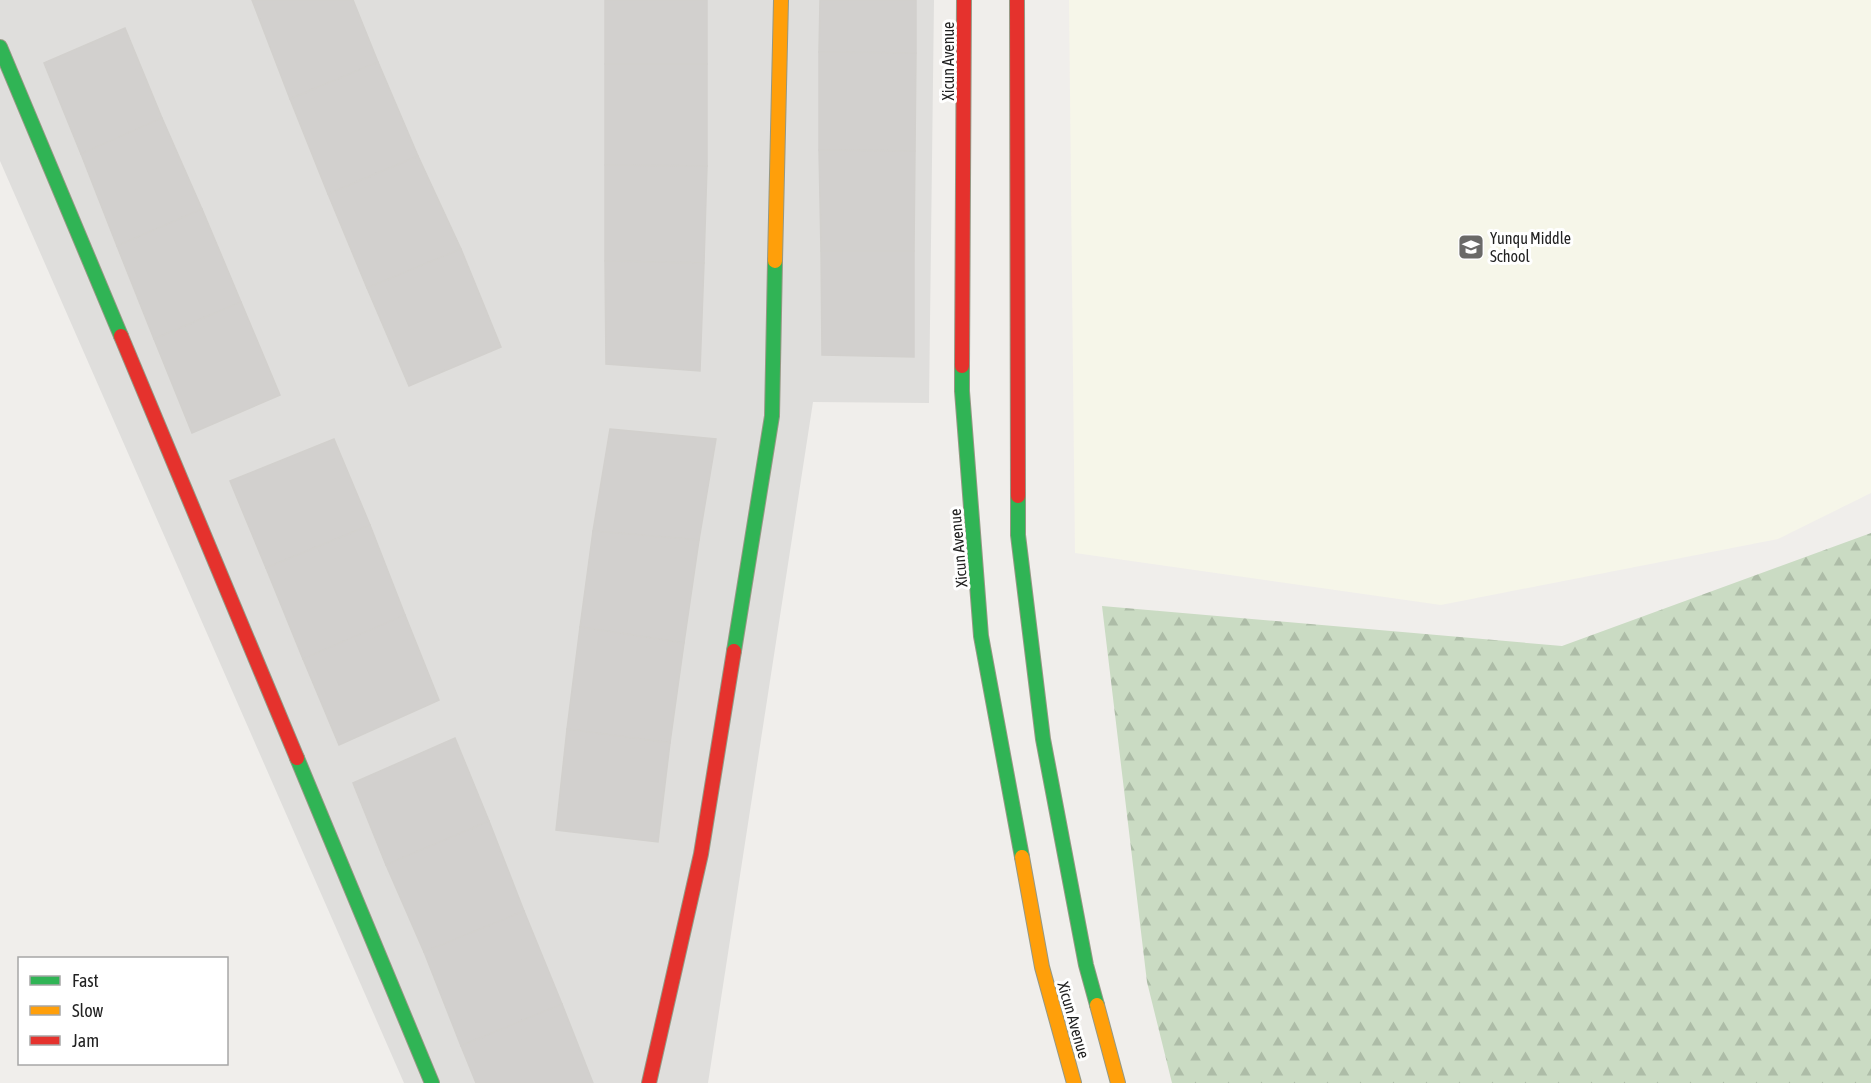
<svg xmlns="http://www.w3.org/2000/svg" width="1871" height="1083" font-family="'Asap Condensed',sans-serif">
  <style>
    .residential { fill: #dfdedc }
    .education { fill: #f6f6e9 }
    .forest { fill: url(#forest-firs) }
    .building { fill: #d2d0ce; stroke: #d2d0cd; stroke-width: 1.5 }
    .lines { fill: none; stroke-linecap: round; stroke-linejoin: round }
    .fast-casing { stroke: #959884; stroke-width: 16 }
    .slow-casing { stroke: #959884; stroke-width: 16 }
    .jam-casing { stroke: #959884; stroke-width: 16 }
    .fast { stroke: #30b455; stroke-width: 14 }
    .slow { stroke: #ff9f0a; stroke-width: 14 }
    .jam { stroke: #e5322d; stroke-width: 14 }
    .labels { text-anchor: middle; stroke-width: 6; stroke-linejoin: round; paint-order: stroke }
    .street-label { font-size: 16px; fill: #222; stroke: #fff }
    .poi-label { font-size: 16px; fill: #222; stroke: #fff; text-anchor: start }
  </style>
  <defs>
    <pattern id="forest-firs" width="22" height="20" patternUnits="userSpaceOnUse" patternTransform="scale(1.5)"><rect width="22" height="20" fill="#cadbc3"/><path d="M5 1l3.5 6h-7zM16 11l3.5 6h-7z" fill="#adbca7"/></pattern>
  </defs>
  <rect width="100%" height="100%" fill="#f0eeeb"/>
  <!-- residential -->
  <path class="residential" d="M0,0h934l-5,403 -116,-1 -105,681h-304l-404,-922z"/>
  <!-- education -->
  <path class="education" d="M1069,0h802v493l-93,46 -337,66 -366,-52z"/>
  <!-- forest -->
  <path class="forest" d="M1871,533v550h-699l-25,-101 -45,-376 460,40z"/>
  <!-- building -->
  <g class="building">
    <path d="M252,0h101l25,62 -88,37z"/>
    <rect x="605" y="0" width="102" height="64"/>
    <path d="M820,0h96v53l-97,-1z"/>
    <path d="M125,28l37,90 -81,36 -37,-91z"/>
    <path d="M819,52l97,1 -1,98 -96,-1z"/>
    <path d="M378,62l40,94 -90,38 -38,-95z"/>
    <path d="M605,64h102v102l-102,-1z"/>
    <path d="M162,118l40,91 -85,37 -36,-92z"/>
    <path d="M819,150l96,1 -1,100h-93z"/>
    <path d="M418,156l43,93 -94,39 -39,-94z"/>
    <path d="M605,165l102,1 -3,97 -99,-2z"/>
    <path d="M202,209l39,93 -87,37 -37,-93z"/>
    <path d="M461,249l40,98 -92,39 -42,-98z"/>
    <path d="M821,251h93v106l-92,-2z"/>
    <path d="M605,261l99,2 -4,108 -94,-7z"/>
    <path d="M241,302l39,93 -88,38 -38,-94z"/>
    <path d="M610,429l106,10 -17,101 -106,-9z"/>
    <path d="M334,439l36,86 -104,43 -36,-87z"/>
    <path d="M370,525l35,90 -102,44 -37,-91z"/>
    <path d="M593,531l106,9 -15,103 -104,-16z"/>
    <path d="M405,615l34,85 -100,45 -36,-86z"/>
    <path d="M580,627l104,16 -14,100 -103,-14z"/>
    <path d="M567,729l103,14 -12,99 -102,-12z"/>
    <path d="M455,738l34,83 -103,44 -33,-82z"/>
    <path d="M489,821l35,90 -100,41 -38,-87z"/>
    <path d="M524,911l38,93 -101,42 -37,-94z"/>
    <path d="M562,1004l31,79h-117l-15,-37z"/>
  </g>
  <g class="lines">
    <defs>
      <g id="fast">
        <path d="M0,47l121,289"/>
        <path d="M962,366v25l19,245 41,221"/>
        <path d="M1018,496v39l25,204 43,226 11,40"/>
        <path d="M734,651l38,-235 3,-155"/>
        <path d="M297,758l135,325"/>
      </g>
      <g id="slow">
        <path d="M775,261l6,-261"/>
        <path d="M1022,857l20,110 32,116"/>
        <path d="M1097,1005l21,78"/>
      </g>
      <g id="jam">
        <path d="M1017,0l1,496"/>
        <path d="M121,336l176,422"/>
        <path d="M962,366l2,-366"/>
        <path d="M649,1083l52,-229 33,-203"/>
      </g>
    </defs>
    <!-- fast casing -->
    <use href="#fast" class="fast-casing"/>
    <!-- slow casing -->
    <use href="#slow" class="slow-casing"/>
    <!-- jam casing -->
    <use href="#jam" class="jam-casing"/>
    <!-- fast -->
    <use href="#fast" class="fast"/>
    <!-- slow -->
    <use href="#slow" class="slow"/>
    <!-- jam -->
    <use href="#jam" class="jam"/>
  </g>
  <!-- icons -->
  <defs>
    <symbol id="school-square" viewBox="-11 -11 22 22"><rect x="-9" y="-9" width="18" height="18" rx="4" fill="#6a6968" stroke="#fff"/><path d="M0-5L7-2L0 1L-7-2ZM-4 1L0 2.5L4 1V4Q0 6-4 4Z" fill="#fff"/></symbol>
  </defs>
  <g fill-rule="evenodd">
    <use href="#school-square" x="1456" y="232" width="30" height="30"/>
  </g>
  <g class="labels">
    <!-- street labels -->
    <g class="street-label">
      <text transform="translate(948 61) rotate(-90)" y="6">Xicun Avenue</text>
      <text transform="translate(958 548) rotate(-95)" y="6">Xicun Avenue</text>
      <text transform="translate(1074 1020) rotate(74)" y="6">Xicun Avenue</text>
    </g>
    <!-- poi labels -->
    <g class="poi-label">
      <text x="1490" y="244">Yunqu Middle<tspan x="1490" dy="18">School</tspan></text>
    </g>
  </g>
  <!-- legend -->
  <rect x="18" y="957" width="210" height="108" fill="#ffffff" stroke="#a7a7a7" stroke-width="1.5"/>
  <rect x="30" y="976" width="30" height="9" fill="#30b455" stroke="#a7a7a7" stroke-width="1.5"/>
  <text x="72" y="987" font-size="18" fill="#222222">Fast</text>
  <rect x="30" y="1006" width="30" height="9" fill="#ff9f0a" stroke="#a7a7a7" stroke-width="1.5"/>
  <text x="72" y="1017" font-size="18" fill="#222222">Slow</text>
  <rect x="30" y="1036" width="30" height="9" fill="#e5322d" stroke="#a7a7a7" stroke-width="1.5"/>
  <text x="72" y="1047" font-size="18" fill="#222222">Jam</text>
</svg>
